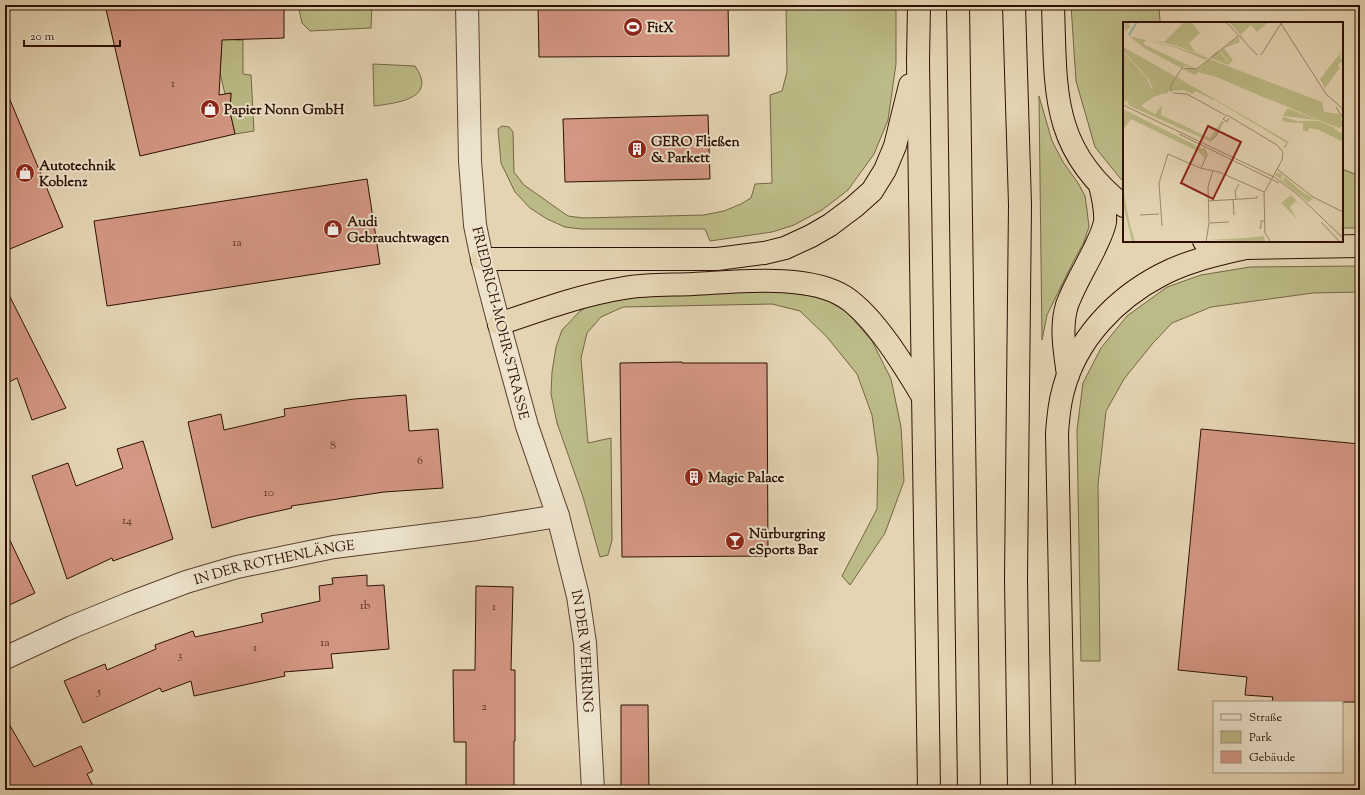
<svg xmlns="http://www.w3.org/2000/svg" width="1365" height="795" font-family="'Sorts Mill Goudy',serif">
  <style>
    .green { fill: #bcbb87; stroke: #756645 }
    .building { fill: #d49783; stroke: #2e1003 }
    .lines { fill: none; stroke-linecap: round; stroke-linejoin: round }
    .minor-casing { stroke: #5c412f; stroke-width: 24 }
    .tertiary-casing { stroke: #5c412f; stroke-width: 24 }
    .trunk-casing { stroke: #2e1003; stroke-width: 24 }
    .minor { stroke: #ede3cd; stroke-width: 22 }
    .tertiary { stroke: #ede3cd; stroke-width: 22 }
    .trunk { stroke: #e4d4b2; stroke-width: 22 }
    .labels { text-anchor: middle; stroke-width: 4; stroke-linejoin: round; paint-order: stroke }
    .number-label { font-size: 12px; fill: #583223 }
    .poi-label { font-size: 14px; font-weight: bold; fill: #2e1003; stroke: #ede3cd; text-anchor: start }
    .street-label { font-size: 14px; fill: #2e1003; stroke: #ede3cd }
    .inset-river { fill: none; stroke: #97b7b3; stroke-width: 2 }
    .inset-road { fill: none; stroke: #9b866c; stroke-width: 1 }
    .view { fill: #8f2418; fill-opacity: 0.15; stroke: #8f2418; stroke-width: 2 }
    .inset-edge { fill: none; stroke: #2e1003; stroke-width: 2 }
  </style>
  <rect width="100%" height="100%" fill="#e4d4b2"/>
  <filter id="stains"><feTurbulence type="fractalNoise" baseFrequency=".005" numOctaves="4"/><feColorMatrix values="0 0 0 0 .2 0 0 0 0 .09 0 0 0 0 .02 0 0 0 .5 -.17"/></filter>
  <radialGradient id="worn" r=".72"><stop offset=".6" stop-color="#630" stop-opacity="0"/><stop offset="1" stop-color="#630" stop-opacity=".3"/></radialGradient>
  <!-- green -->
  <g class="green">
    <path d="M298,5h74l-1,23 -61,3 -8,-8z"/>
    <path d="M786,5h110v59l-8,56 -14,34 -26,36 -26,20 -28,15 -22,7 -62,9 -5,-12h-124l-16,-2 -18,-8 -17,-11 -15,-16 -14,-29 -3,-34 4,-3 7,1 4,5 1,40 10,13 44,31 15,2 121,-3 20,-4 17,-7 10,-6 4,-14 17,-1 -2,-88 12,-4 5,-19z"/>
    <path d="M1071,5h88l1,18h-36v159l-4,-4 -25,-31 -19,-66z"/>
    <path d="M233,30l2,10h8v34l8,1 3,56 -19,3 -5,-22 1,-19 -6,1 -5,-21 1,-20 -9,-20z"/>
    <path d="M373,64l42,2c23,33 -18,37 -41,40z"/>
    <path d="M1039,96l13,45 11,21 15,21 7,13 2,14 2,17 -6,17 -10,18 -26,53 -5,25z"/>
    <path d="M1342,169l18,7v52h-18z"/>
    <path d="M1360,266v26l-47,1 -102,14 -39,16 -19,20 -29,36 -18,32 -8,74 2,176h-19l-4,-231 6,-47 18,-35 26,-32 40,-29 34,-12 49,-8z"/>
    <path d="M772,290l49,7 26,15 25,29 19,38 10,48 3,54 -19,52 -35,52 -8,-9 35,-67 1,-50 -6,-44 -15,-41 -30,-37 -27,-26 -28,-7 -149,3 -22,10 -14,16 -6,25 7,85 23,-5 1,102 -4,15 -8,2 -17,-60 -26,-74 -6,-29 1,-22 4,-25 6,-17 18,-19 11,-6 18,-7z"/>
  </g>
  <!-- building -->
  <g class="building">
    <path d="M105,5h179v33l-62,2 -3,55 12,-2 -1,19 5,22 -95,22z"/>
    <path d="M538,5h190l1,51 -190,1z"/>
    <path d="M5,88l58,139 -58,24z"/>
    <path d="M708,115l2,64 -145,3 -2,-63z"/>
    <path d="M367,179l13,85 -273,42 -13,-85z"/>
    <path d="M5,287l61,121 -34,12 -15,-42 -12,6z"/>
    <path d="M682,362v1h85l1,193 -146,1 -2,-194z"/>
    <path d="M406,395l3,36 29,-2 5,59 -59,4 -93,14 1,2 -45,10 -35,10 -24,-106 33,-8 3,16 61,-14 -1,-7 70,-10z"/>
    <path d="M1201,429l159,15v258h-88l1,-5 -28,-2 2,-18 -69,-7z"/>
    <path d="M143,441l30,98 -60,22 -1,-3 -45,21 -35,-103 36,-13 8,23 47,-18 -6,-19z"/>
    <path d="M5,530l30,63 -30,14z"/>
    <path d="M367,575v11l17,-1 5,64 -58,5 2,14 -49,4 1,4 -91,20 -3,-15 -29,11 -2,-4 -77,35 -19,-42 41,-17 2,6 49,-21 -1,-4 38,-14 2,6 68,-15 -2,-8 59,-13 -1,-15 14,-2 -1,-6z"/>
    <path d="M476,586l37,1 -2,83h4v71h-1v49h-48v-48h-12l-1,-72h22z"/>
    <path d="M621,705h27l1,85h-28z"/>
    <path d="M5,717l29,50 47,-21 12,25 -6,3 8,16h-90z"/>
  </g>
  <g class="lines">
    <defs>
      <g id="minor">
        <path d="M467,5l3,156 5,64 7,34"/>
        <path id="s1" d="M5,658l67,-31 56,-23 58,-22 51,-15 97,-20 143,-18 81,-13"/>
      </g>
      <g id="tertiary">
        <path id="s2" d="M482,259l17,65 28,102 31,90 20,80 7,47 8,147"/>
      </g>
      <g id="trunk">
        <path d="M919,5l-1,56 11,729"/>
        <path d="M958,5l11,785"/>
        <path d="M1014,5l6,200 -4,373 3,212"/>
        <path d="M1053,5c3,85 -3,144 71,201"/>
        <path d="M1204,241l41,7 115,-2"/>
        <path d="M482,259h235l47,-6 21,-5 26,-12 19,-11 24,-18 18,-16 13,-21 10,-24 15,-61"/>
        <path d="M499,324c41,-14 82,-29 125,-36 22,-4 46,-3 69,-4 43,-2 115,-11 152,13 30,20 60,70 78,100"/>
        <path d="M1068,375c-3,-23 -8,-47 -1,-70 7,-19 18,-37 27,-55 4,-9 9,-18 11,-28 1,-12 -2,-25 -5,-37"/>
        <path d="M1064,790l-7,-357c1,-14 2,-28 6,-42 13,-51 52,-92 98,-116 26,-14 55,-20 84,-27"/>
      </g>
    </defs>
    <!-- minor casing -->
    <use href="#minor" class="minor-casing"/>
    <!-- tertiary casing -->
    <use href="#tertiary" class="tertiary-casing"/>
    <!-- trunk casing -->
    <use href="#trunk" class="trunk-casing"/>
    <!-- minor -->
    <use href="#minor" class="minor"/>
    <!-- tertiary -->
    <use href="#tertiary" class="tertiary"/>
    <!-- trunk -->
    <use href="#trunk" class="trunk"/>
  </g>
  <!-- icons -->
  <defs>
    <symbol id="stadium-disc" viewBox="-11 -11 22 22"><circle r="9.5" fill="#8f2418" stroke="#ede3cd"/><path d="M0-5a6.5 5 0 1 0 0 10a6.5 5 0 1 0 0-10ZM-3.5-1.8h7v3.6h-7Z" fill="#fff"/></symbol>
    <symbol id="shop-disc" viewBox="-11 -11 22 22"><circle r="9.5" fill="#8f2418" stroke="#ede3cd"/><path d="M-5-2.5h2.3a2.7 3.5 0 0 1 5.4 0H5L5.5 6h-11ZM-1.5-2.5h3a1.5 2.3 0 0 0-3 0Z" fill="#fff"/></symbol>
    <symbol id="building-disc" viewBox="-11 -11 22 22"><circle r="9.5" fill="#8f2418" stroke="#ede3cd"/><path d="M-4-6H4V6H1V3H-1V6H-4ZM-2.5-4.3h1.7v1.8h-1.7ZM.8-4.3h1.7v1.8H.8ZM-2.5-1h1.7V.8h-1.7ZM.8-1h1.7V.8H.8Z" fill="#fff"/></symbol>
    <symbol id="bar-disc" viewBox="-11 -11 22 22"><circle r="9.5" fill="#8f2418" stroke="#ede3cd"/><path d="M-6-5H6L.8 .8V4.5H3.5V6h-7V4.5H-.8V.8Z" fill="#fff"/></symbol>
  </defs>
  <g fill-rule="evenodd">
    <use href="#stadium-disc" x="622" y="16" width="22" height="22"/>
    <use href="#shop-disc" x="199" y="98" width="22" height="22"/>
    <use href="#building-disc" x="626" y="138" width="22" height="22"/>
    <use href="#shop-disc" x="14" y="162" width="22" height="22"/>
    <use href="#shop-disc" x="322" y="218" width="22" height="22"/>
    <use href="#building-disc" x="683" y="466" width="22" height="22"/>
    <use href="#bar-disc" x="724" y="530" width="22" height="22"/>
  </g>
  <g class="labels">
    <!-- number labels -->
    <g class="number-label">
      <text x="173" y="87">1</text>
      <text x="237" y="246">1a</text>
      <text x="333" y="449">8</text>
      <text x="420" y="464">6</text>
      <text x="269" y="496">10</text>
      <text x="127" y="524">14</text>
      <text x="365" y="609">1b</text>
      <text x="494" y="610">1</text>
      <text x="325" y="646">1a</text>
      <text x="255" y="651">1</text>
      <text x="180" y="659">3</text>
      <text x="99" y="695">5</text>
      <text x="484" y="710">2</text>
    </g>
    <!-- poi labels -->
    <g class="poi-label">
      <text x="647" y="32">FitX</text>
      <text x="224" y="114">Papier Nonn GmbH</text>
      <text x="651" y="146">GERO Fließen<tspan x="651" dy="16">&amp; Parkett</tspan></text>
      <text x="39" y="170">Autotechnik<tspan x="39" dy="16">Koblenz</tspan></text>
      <text x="347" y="226">Audi<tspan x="347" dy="16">Gebrauchtwagen</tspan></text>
      <text x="708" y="482">Magic Palace</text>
      <text x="749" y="538">Nürburgring<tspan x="749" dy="16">eSports Bar</tspan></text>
    </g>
    <!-- street labels -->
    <g class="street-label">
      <text transform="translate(501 323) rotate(76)" y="5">FRIEDRICH-MOHR-STRASSE</text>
      <text dy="5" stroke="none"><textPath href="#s1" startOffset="287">IN DER ROTHENLÄNGE</textPath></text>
      <text dy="5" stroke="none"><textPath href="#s2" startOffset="406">IN DER WEHRING</textPath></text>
    </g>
  </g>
  <!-- overview -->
  <g transform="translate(1123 22)">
    <rect width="220" height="220" fill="#e4d4b2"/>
    <path d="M0,0h5l2,5 -4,4 3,5 17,4 -3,4 53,25 -11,-3 -4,2 -37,-20 -16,-13 -5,-9zM61,0h7l9,11 -11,10 6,8 -4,-1 17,8 -33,-13 -26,-5 15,2zM106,0h38v1l-10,9 -6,-7 -10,9 7,10zM115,15l2,5 -16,6 9,12 -3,3 -10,-12zM24,19l27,5 34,12 -2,2 -32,-13zM0,25l50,28 116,67 -4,6 -2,-1 4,-4 -74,-44 -4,4 3,-4 -17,-8 -2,3 -9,-4 -15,1 -2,3 -2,-1 -12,4 -12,9 14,8 7,-9 -1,10 49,23 12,-18 -7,17 -6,4 -86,-38 7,2 -3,-3 2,-5 -3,5 -3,-1 1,-48 23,25 4,10 2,1 -5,-11 -24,-26zM95,28l12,14 -1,1 -19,-7zM220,28l-3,6 3,8 -3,-2 -2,4 2,2 -15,20 -5,-9zM86,37l113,43 2,10 16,2 3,12 -4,2 -16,-6 -124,-53zM59,47h16l18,6 70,32 -69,-30 -19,-5 -2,3zM0,87l80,40 3,6 -5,9 -2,1h-3l5,-1 3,-6 -5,-6 -68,-33 -8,11v-17l2,-1zM164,87h3l27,11 -34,-4zM160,95l14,4h21l17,7 -1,1 9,5v8l-24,-12 -10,-2 -1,4 -5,-2v-7l-18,-1 -3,-2zM154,150l6,3 -2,3 3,3v-5l16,14 17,11h-1l-3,-2 -5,3 -33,-27zM0,167l7,36 5,17h-3l-9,-38zM168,173l15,15 -10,-9 -6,6 7,12 -16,-16zM141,214l1,6 -57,-2 37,-2z" fill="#bcbb87"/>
    <path class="inset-river" d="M6,13l8,-13"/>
    <path class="inset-road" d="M103,0l31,33M157,0l46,72 17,15M138,33l21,-33M48,70v-7l11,-17 15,1 41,-33M50,71l14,1 38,21M0,83l151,72 23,17 46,44M213,85l7,11M106,96l-2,4 -4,-3 4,-4 50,30 6,7 -1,8 -18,33 1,40 6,9M56,112l100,49M87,119l6,-5 7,-15M78,146l6,-13 -3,-7M154,147l36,28 30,15M110,177l1,16M113,177l-1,-8 4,-7M85,179l49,-3v-2M17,193l19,-1M198,200l19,20M87,201l19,-1M39,204l-3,-43 9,-29 32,14 19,4 45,20M136,206h2v-7h4M83,220l3,-19 -1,-36 5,-17"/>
    <path class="view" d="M85,104l33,16 -28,57 -32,-16z"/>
    <rect width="220" height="220" class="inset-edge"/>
  </g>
  <!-- margin -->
  <rect width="1365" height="795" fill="none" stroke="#e4d4b2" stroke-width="20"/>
  <rect x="6" y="6" width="1353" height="783" fill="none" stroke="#2e1003" stroke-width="2"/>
  <rect x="10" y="10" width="1345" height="775" fill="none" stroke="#2e1003"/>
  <!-- legend -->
  <rect x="1213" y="701" width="130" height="72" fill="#ede3cd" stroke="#a18f7c"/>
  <rect x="1221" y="714" width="20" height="6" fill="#ede3cd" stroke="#a18f7c"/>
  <text x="1249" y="721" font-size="12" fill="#2e1003">Straße</text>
  <rect x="1221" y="731" width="20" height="12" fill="#bcbb87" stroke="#a18f7c"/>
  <text x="1249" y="741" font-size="12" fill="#2e1003">Park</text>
  <rect x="1221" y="751" width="20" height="12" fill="#d49783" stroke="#a18f7c"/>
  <text x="1249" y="761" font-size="12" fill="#2e1003">Gebäude</text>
  <!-- scale -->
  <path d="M24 40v6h96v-6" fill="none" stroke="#2e1003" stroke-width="2"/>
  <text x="30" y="40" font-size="12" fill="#2e1003" stroke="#ede3cd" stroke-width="3" paint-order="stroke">20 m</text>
  <rect width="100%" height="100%" filter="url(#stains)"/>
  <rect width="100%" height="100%" fill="url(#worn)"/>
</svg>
